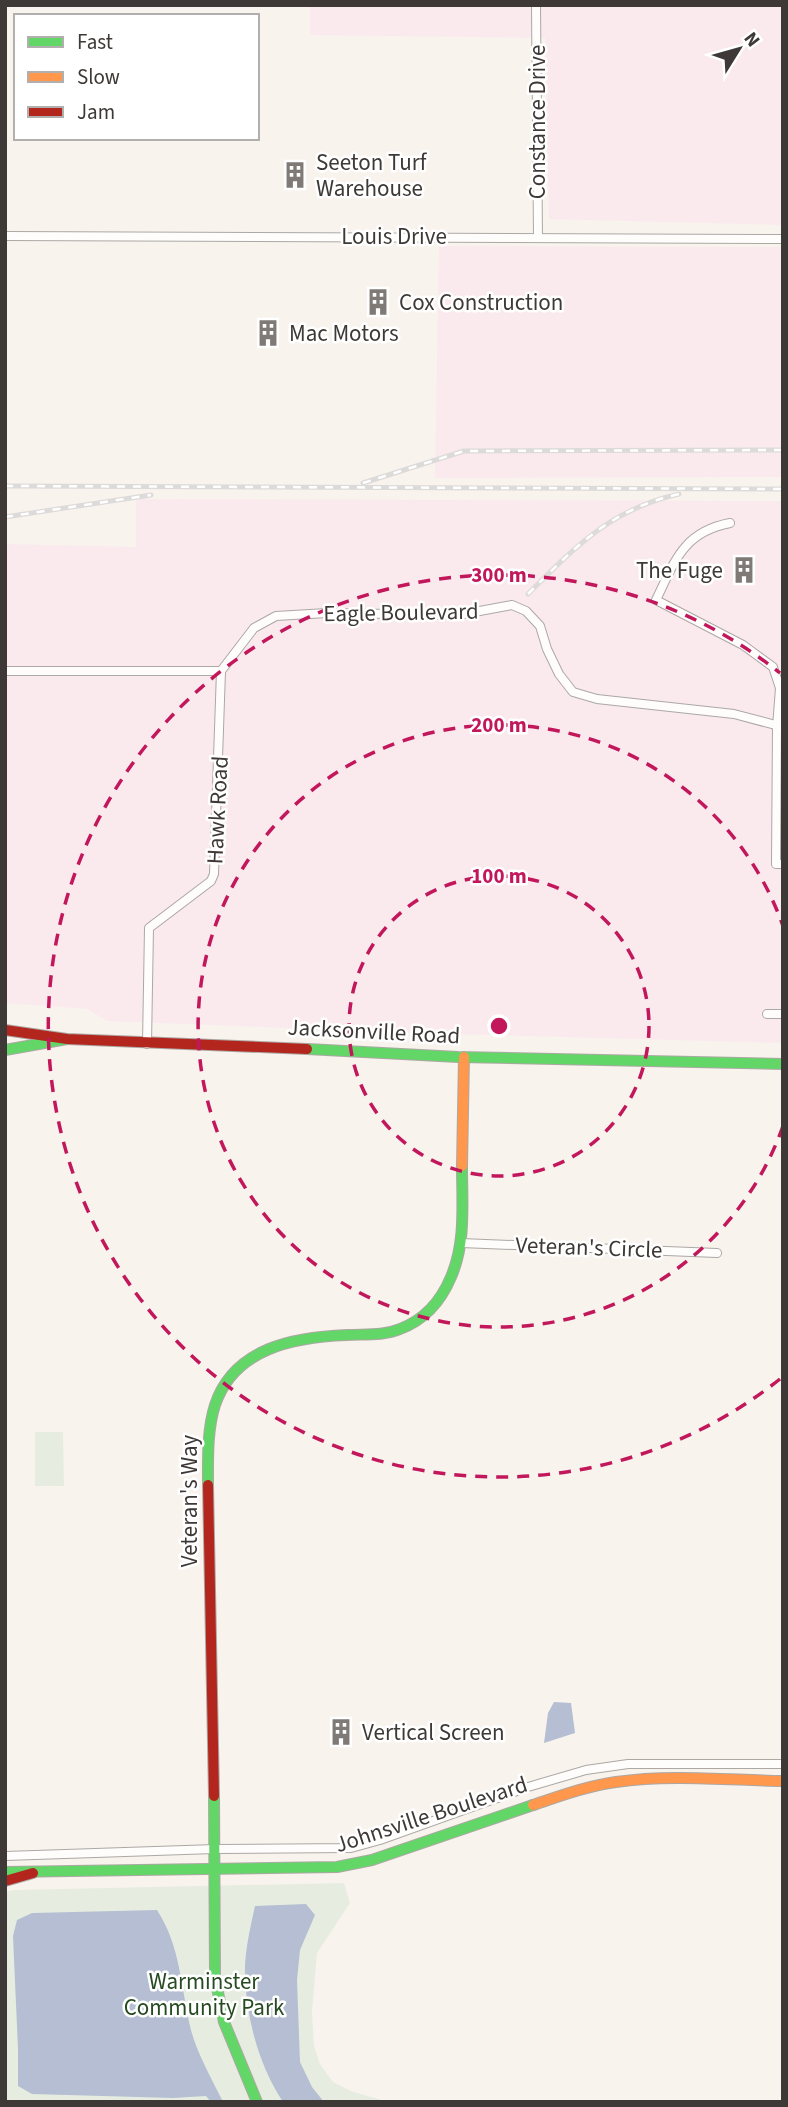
<svg xmlns="http://www.w3.org/2000/svg" width="788" height="2107" font-family="'Source Sans 3',sans-serif">
  <style>
    .industrial { fill: #faeaee }
    .green { fill: #e6ede0 }
    .water { fill: #b5bed3 }
    .lines { fill: none; stroke-linecap: round; stroke-linejoin: round }
    .street-casing { stroke: #aca8a4; stroke-width: 10 }
    .fast-casing { stroke: #aca8a4; stroke-width: 12 }
    .slow-casing { stroke: #aca8a4; stroke-width: 12 }
    .jam-casing { stroke: #aca8a4; stroke-width: 12 }
    .street { stroke: #fefdfc; stroke-width: 8 }
    .fast { stroke: #63d668; stroke-width: 10 }
    .slow { stroke: #ff974d; stroke-width: 10 }
    .jam { stroke: #b3261e; stroke-width: 10 }
    .rail-casing { stroke: #dddbda; stroke-width: 5 }
    .rail { stroke: #fff; stroke-width: 2.5; stroke-dasharray: 8; stroke-linecap: butt }
    .ring { fill: none; stroke: #c2185b; stroke-width: 3.5; stroke-dasharray: 12 9 }
    .labels { text-anchor: middle; stroke-width: 5; stroke-linejoin: round; paint-order: stroke }
    .street-label { font-size: 23px; fill: #3e3936; stroke: #fff }
    .poi-label { font-size: 23px; fill: #3e3936; stroke: #fff; text-anchor: start }
    .park-label { font-size: 23px; fill: #264a21; stroke: #fff }
    .centre { fill: #c2185b; stroke: #fff; stroke-width: 3.5 }
    .ring-label { font-size: 21px; text-anchor: middle; font-weight: bold; fill: #c2185b; stroke: #fff; stroke-width: 5; stroke-linejoin: round; paint-order: stroke }
  </style>
  <rect width="100%" height="100%" fill="#f9f3ee"/>
  <!-- industrial -->
  <g class="industrial">
    <path d="M310,5h473v220l-234,-6 -4,-181 -235,-3z"/>
    <path d="M439,246l344,1v230l-348,1z"/>
    <path d="M136,499l647,2v542l-369,-10 -307,-12 -20,-12 -82,-6v-459l131,3z"/>
  </g>
  <!-- green -->
  <g class="green">
    <path d="M35,1432h28l1,54h-29z"/>
    <path d="M344,1883l6,20 -33,50 -5,58 2,35 6,18 13,18 18,9 37,11h-383v-210l9,-2z"/>
  </g>
  <!-- water -->
  <g class="water">
    <path d="M554,1702l17,1 4,30 -31,10 4,-30z"/>
    <path d="M306,1904l9,11 -15,35 -3,30 3,82 12,25 12,15h-41c-24,-37 -36,-81 -38,-125 -1,-23 5,-48 10,-71z"/>
    <path d="M157,1910c23,35 24,76 33,116 6,26 21,51 33,76h-12l-5,-6 -33,2 -141,-4 -14,-8v-37l-5,-113 4,-16 15,-7z"/>
  </g>
  <g class="lines">
    <defs>
      <g id="street">
        <path d="M536,5l2,233"/>
        <path d="M5,236l778,3"/>
        <path d="M730,523c-47,9 -55,38 -74,77l87,45 30,22 7,21 -3,39 -1,137h7"/>
        <path d="M5,671h216"/>
        <path d="M221,671l33,-43 22,-12 51,-3 131,2 54,-10 14,6 14,15 7,23 12,25 14,18 24,7 137,15 49,13"/>
        <path d="M767,1014h16"/>
        <path d="M147,1044l2,-116 62,-47 3,-7 7,-203"/>
        <path d="M461,1243l256,10"/>
        <path d="M5,1856l210,-7 136,-1 29,-8 148,-53 58,-17 42,-6h155"/>
      </g>
      <g id="fast">
        <path d="M307,1049l151,8 325,7"/>
        <path d="M5,1050l62,-11"/>
        <path d="M208,1485c0,-26 -1,-55 7,-80 19,-57 79,-68 132,-70 18,-1 36,1 53,-6 24,-9 41,-28 51,-52 15,-34 11,-74 11,-111"/>
        <path d="M214,1796l1,182 9,44 33,80"/>
        <path d="M5,1872l332,-5 35,-7 161,-55"/>
      </g>
      <g id="slow">
        <path d="M462,1166l2,-109"/>
        <path d="M533,1805c27,-9 54,-19 83,-23 54,-8 112,-2 167,-1"/>
      </g>
      <g id="jam">
        <path d="M5,1030l62,9 240,10"/>
        <path d="M208,1485l6,311"/>
        <path d="M5,1881l28,-8"/>
      </g>
    </defs>
    <!-- street casing -->
    <use href="#street" class="street-casing"/>
    <!-- fast casing -->
    <use href="#fast" class="fast-casing"/>
    <!-- slow casing -->
    <use href="#slow" class="slow-casing"/>
    <!-- jam casing -->
    <use href="#jam" class="jam-casing"/>
    <!-- street -->
    <use href="#street" class="street"/>
    <!-- fast -->
    <use href="#fast" class="fast"/>
    <!-- slow -->
    <use href="#slow" class="slow"/>
    <!-- jam -->
    <use href="#jam" class="jam"/>
    <defs>
      <g id="rail">
        <path d="M363,483l101,-32 319,-1"/>
        <path d="M5,486l778,3"/>
        <path d="M5,517l146,-22"/>
        <path d="M528,594c47,-47 83,-85 151,-100"/>
      </g>
    </defs>
    <!-- rail casing -->
    <use href="#rail" class="rail-casing"/>
    <!-- rail -->
    <use href="#rail" class="rail"/>
  </g>
  <!-- distance rings -->
  <g class="ring">
    <circle cx="499" cy="1026" r="150"/>
    <path d="M783 1126A301 301 0 1 1 783 926"/>
    <path d="M780 1379A451 451 0 1 1 780 673"/>
  </g>
  <!-- icons -->
  <defs>
    <symbol id="building-bare" viewBox="-9 -9 18 18"><path d="M-4-6H4V6H1V3H-1V6H-4ZM-2.5-4.3h1.7v1.8h-1.7ZM.8-4.3h1.7v1.8H.8ZM-2.5-1h1.7V.8h-1.7ZM.8-1h1.7V.8H.8Z" fill="#7f7a76" stroke="#fff" stroke-width="2.5" paint-order="stroke"/></symbol>
  </defs>
  <g fill-rule="evenodd">
    <use href="#building-bare" x="276" y="156" width="38" height="38"/>
    <use href="#building-bare" x="359" y="283" width="38" height="38"/>
    <use href="#building-bare" x="249" y="314" width="38" height="38"/>
    <use href="#building-bare" x="725" y="551" width="38" height="38"/>
    <use href="#building-bare" x="322" y="1713" width="38" height="38"/>
  </g>
  <g class="labels">
    <!-- street labels -->
    <g class="street-label">
      <text transform="translate(537 122) rotate(-90)" y="8">Constance Drive</text>
      <text x="394" y="244">Louis Drive</text>
      <text transform="translate(401 612) rotate(-1)" y="8">Eagle Boulevard</text>
      <text transform="translate(217 810) rotate(-87)" y="8">Hawk Road</text>
      <text transform="translate(374 1031) rotate(3)" y="8">Jacksonville Road</text>
      <text transform="translate(589 1247) rotate(2)" y="8">Veteran's Circle</text>
      <text transform="translate(189 1501) rotate(-90)" y="8">Veteran's Way</text>
      <text transform="translate(431 1814) rotate(-18)" y="8">Johnsville Boulevard</text>
    </g>
    <!-- poi labels -->
    <g class="poi-label">
      <text x="316" y="170">Seeton Turf<tspan x="316" dy="26">Warehouse</tspan></text>
      <text x="399" y="310">Cox Construction</text>
      <text x="289" y="341">Mac Motors</text>
      <text x="723" y="578" text-anchor="end">The Fuge</text>
      <text x="362" y="1740">Vertical Screen</text>
    </g>
    <!-- park labels -->
    <g class="park-label">
      <text x="204" y="1989">Warminster<tspan x="204" dy="26">Community Park</tspan></text>
    </g>
  </g>
  <circle cx="499" cy="1026" r="10" class="centre"/>
  <g class="ring-label">
    <text x="499" y="582">300 m</text>
    <text x="499" y="732">200 m</text>
    <text x="499" y="883">100 m</text>
  </g>
  <!-- border -->
  <rect width="788" height="2107" fill="none" stroke="#3e3936" stroke-width="14"/>
  <!-- legend -->
  <rect x="14" y="14" width="245" height="126" fill="#ffffff" stroke="#b2b0af" stroke-width="2"/>
  <rect x="28" y="37" width="35" height="10" fill="#63d668" stroke="#b2b0af" stroke-width="2"/>
  <text x="77" y="49" font-size="21" fill="#3e3936">Fast</text>
  <rect x="28" y="72" width="35" height="10" fill="#ff974d" stroke="#b2b0af" stroke-width="2"/>
  <text x="77" y="84" font-size="21" fill="#3e3936">Slow</text>
  <rect x="28" y="107" width="35" height="10" fill="#b3261e" stroke="#b2b0af" stroke-width="2"/>
  <text x="77" y="119" font-size="21" fill="#3e3936">Jam</text>
  <!-- north arrow -->
  <g transform="translate(739 49) rotate(53)" stroke="#ffffff" stroke-width="5" paint-order="stroke">
  <path d="M0-5L12 26L0 18L-12 26Z" fill="#3e3936"/>
  <text y="-10" font-size="19" font-weight="bold" text-anchor="middle" fill="#3e3936">N</text>
  </g>
</svg>
